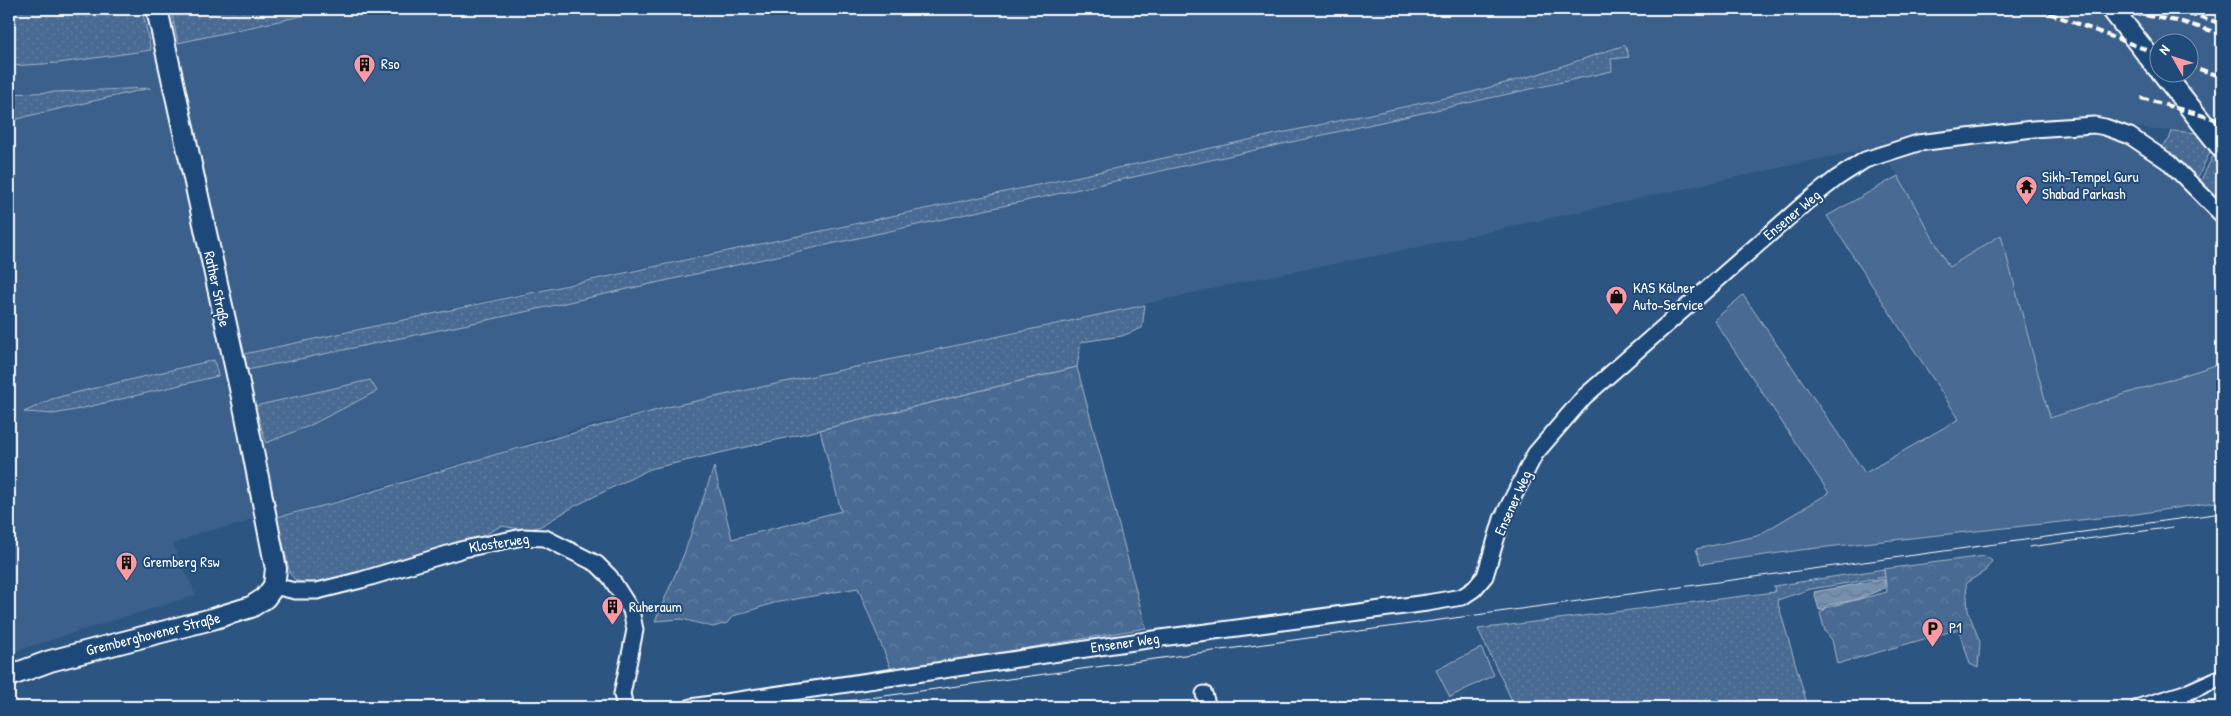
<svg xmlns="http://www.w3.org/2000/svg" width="2231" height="716" font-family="'Patrick Hand',sans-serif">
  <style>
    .built { fill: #3b618b; fill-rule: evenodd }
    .grass { fill: url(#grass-dots); stroke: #a4b5c8 }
    .forest { fill: url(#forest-crowns); stroke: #a4b5c8 }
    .garden { fill: #486b92; stroke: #a4b5c8 }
    .water { fill: url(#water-waves); stroke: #acbcce }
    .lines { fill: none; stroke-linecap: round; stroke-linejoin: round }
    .street-casing { stroke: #fff; stroke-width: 19 }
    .secondary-casing { stroke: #fff; stroke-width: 24 }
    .street { stroke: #1f4a7a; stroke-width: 15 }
    .secondary { stroke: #1f4a7a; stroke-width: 20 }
    .tram { stroke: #fff; stroke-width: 1 }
    .rail { stroke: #fff; stroke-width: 4; stroke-dasharray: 8 4; stroke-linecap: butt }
    .labels { text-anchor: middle; stroke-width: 4; stroke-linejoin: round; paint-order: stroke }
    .poi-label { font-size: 15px; fill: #fff; stroke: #1f4a7a; text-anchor: start }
    .street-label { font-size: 15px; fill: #fff; stroke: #1f4a7a }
  </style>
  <defs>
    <pattern id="grass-dots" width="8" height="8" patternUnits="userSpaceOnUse" patternTransform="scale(1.25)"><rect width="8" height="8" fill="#486b92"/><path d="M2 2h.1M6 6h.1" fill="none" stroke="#6381a2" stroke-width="1.8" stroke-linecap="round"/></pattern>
    <pattern id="forest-crowns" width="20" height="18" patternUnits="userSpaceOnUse" patternTransform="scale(1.25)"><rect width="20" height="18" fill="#486b92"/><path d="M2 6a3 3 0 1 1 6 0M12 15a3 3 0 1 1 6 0" fill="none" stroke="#6381a2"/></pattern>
    <pattern id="water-waves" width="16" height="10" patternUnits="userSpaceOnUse" patternTransform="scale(1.25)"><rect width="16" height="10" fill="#748fad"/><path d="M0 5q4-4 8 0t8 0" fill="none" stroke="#66788b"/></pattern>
  </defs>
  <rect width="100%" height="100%" fill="#2c5582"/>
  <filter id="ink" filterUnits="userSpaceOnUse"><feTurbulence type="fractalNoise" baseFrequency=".02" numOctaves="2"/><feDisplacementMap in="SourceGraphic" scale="10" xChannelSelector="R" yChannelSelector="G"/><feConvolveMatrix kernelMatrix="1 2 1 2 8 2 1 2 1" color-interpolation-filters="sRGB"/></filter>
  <g filter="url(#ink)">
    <!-- built -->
    <g class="built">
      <path d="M142,9h29l7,34 156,-34h1865l23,8v122l-33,-8 -37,-1 -57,-10 -128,7 -572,125 -144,28 -155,35v6l-12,2 -2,-5 -132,28v6l-13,3 -1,-6 -132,29v5l-12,3 -2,-5 -123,26 1,5 -13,3 -1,-5 -87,21 1,6 -13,3 -1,-5 -68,22v4l-12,4 -2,-5 -69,20 1,5 -12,4 -3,-5 -78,24 -32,7 -1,-2 -33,8v2l-47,10 -25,12 23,50 -187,58v-531l19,-6 118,-27 -137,5v-28l50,-3 91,-13zM2158,42h30v30h-30zM1625,45l4,11 -18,3 1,12 -1115,247 -252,36 249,-55 975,-206 69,-19zM214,360l4,16 -143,34 -22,4h-21l-7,-2 27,-13 22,-6zM370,380l7,11 -68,35 -54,-20z"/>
      <path d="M2092,130l32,9 34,23 64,65v136l-172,56 -49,-184 -52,32 -51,-91 -9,-12 33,-15z"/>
    </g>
    <!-- grass -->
    <g class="grass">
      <path d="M9,9h133l9,41 -92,13 -50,3z"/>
      <path d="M171,9h163l-156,34z"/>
      <path d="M1625,45l4,12 -18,2 1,12 -1115,247 -250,52 -3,-16 1225,-261 69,-19z"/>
      <path d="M150,88l-122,28 -19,6v-28z"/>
      <path d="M2172,131l25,2 13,19 -15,31 -35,-35 9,-8z"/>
      <path d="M2213,156l9,12v44l-24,-26z"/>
      <path d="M1145,305l-3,23 -20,8 -41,6 -4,25 -257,63 -170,39 -75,37 -34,20 -14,4 -26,-4 -26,14 -151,44c-13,0 -27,1 -34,-10l-13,-57 61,-15 156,-47 174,-48z"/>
      <path d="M214,360l4,16 -143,34 -22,4 -29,-2 28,-13 22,-6z"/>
      <path d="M370,380l7,11 -68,35 -43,17 -11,-37z"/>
      <path d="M1884,569l1,8 -74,12 -34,11 31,107h-293l-37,-78 297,-37 -1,-6z"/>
    </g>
    <!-- forest -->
    <g class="forest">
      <path d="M1077,367l69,261 -254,43 -34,-83 -84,15 -41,13 -6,7 -14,4 -31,-8 -27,2 29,-67 30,-87 18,72 109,-28 -21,-81z"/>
      <path d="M1985,556l7,5 -7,10 -19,12 2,28 12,31 -2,26 -8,-4 -11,-35 -122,35 -5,-24 -7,-9 -5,-18 8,-6 59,-15 -3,-23z"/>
      <path d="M964,701l1,6h-43z"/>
    </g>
    <!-- garden -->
    <g class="garden">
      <path d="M1898,176l51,91 52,-32 49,183 172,-55v138l-86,13 -328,35 -107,15 -5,-15 61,-13 72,-43 -115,-173 29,-25 122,178 94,-54 -132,-203z"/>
      <path d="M1481,648l13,27 -44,22 -14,-27z"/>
    </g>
    <!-- water -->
    <path class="water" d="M1884,579l1,9 -30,12 -27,5 -5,5h-4l-5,-18z"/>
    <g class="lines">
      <defs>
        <g id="street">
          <path d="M274,586l21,5h22l44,-11 103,-31 59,-12 22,1 52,26 13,13 21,33 4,20 -13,64 3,13"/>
          <path d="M1204,694l4,13"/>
          <path d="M691,707l470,-69 266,-35 35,-6 12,-8 11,-13 17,-57 33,-65 49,-57 221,-194 32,-25 28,-18 53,-17 115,-14 61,-4 11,2 25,9 40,27 52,52"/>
          <path d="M2139,707l49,-15 34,-15"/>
        </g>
        <g id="secondary">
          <path d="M2112,9l46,59"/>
          <path d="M2162,72l60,76"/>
          <path d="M9,676l41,-15 162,-42 39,-12 14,-9 9,-12 2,-17 -31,-158 -88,-402"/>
        </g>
      </defs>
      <!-- street casing -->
      <use href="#street" class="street-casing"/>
      <!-- secondary casing -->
      <use href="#secondary" class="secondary-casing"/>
      <!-- street -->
      <use href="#street" class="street"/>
      <!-- secondary -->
      <use href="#secondary" class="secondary"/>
      <!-- tram -->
      <g class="tram">
        <path d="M2029,547l144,-20"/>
        <path d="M804,707l1418,-194"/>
      </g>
      <!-- rail -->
      <g class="rail">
        <path d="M2038,9l120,45"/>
        <path d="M2110,9l72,13 40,12"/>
        <path d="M2177,9l45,15"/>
        <path d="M2218,9l4,1"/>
        <path d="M2188,65l34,12"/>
        <path d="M2141,98l81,23"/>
      </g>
    </g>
  </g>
  <!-- icons -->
  <defs>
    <symbol id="building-pin" viewBox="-11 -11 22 30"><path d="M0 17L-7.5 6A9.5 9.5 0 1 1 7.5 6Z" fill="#ff9aa2" stroke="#1f4a7a"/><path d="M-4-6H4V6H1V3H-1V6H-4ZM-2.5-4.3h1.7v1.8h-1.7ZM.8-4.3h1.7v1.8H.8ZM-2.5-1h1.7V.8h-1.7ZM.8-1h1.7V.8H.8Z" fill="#111"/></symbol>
    <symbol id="temple-pin" viewBox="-11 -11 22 30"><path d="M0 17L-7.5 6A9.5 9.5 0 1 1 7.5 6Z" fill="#ff9aa2" stroke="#1f4a7a"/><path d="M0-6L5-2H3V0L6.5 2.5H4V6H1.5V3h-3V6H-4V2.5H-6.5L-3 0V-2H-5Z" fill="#111"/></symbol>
    <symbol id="shop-pin" viewBox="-11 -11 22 30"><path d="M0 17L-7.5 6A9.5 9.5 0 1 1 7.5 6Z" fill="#ff9aa2" stroke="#1f4a7a"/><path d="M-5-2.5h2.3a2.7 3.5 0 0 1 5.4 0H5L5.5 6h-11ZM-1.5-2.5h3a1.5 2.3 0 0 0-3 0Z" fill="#111"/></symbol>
    <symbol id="parking-pin" viewBox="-11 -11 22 30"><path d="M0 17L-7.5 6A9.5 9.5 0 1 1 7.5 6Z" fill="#ff9aa2" stroke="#1f4a7a"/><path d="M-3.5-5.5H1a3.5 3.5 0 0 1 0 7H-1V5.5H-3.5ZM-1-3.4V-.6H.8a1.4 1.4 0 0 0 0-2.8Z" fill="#111"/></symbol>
  </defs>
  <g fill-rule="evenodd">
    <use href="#building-pin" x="352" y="52" width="25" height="34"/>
    <use href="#temple-pin" x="2014" y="174" width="25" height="34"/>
    <use href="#shop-pin" x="1604" y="284" width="25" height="34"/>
    <use href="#building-pin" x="114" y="550" width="25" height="34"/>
    <use href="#building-pin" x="600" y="594" width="25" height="34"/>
    <use href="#parking-pin" x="1920" y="616" width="25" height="34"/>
  </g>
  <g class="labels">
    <!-- poi labels -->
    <g class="poi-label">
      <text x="381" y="69">Rso</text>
      <text x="2042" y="182">Sikh-Tempel Guru<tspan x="2042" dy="17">Shabad Parkash</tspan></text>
      <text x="1633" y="293">KAS Kölner<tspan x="1633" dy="17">Auto-Service</tspan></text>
      <text x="143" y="567">Gremberg Rsw</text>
      <text x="629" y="612">Ruheraum</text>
      <text x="1949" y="633">P1</text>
    </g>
    <!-- street labels -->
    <g class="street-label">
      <text transform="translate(1792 215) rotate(-40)" y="5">Ensener Weg</text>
      <text transform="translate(217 289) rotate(78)" y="5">Rather Straße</text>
      <text transform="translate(1513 503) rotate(-66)" y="5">Ensener Weg</text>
      <text transform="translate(499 543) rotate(-9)" y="5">Klosterweg</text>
      <text transform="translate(153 634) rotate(-14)" y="5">Gremberghovener Straße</text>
      <text transform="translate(1125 643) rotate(-8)" y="5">Ensener Weg</text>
    </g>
  </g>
  <!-- margin -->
  <rect width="2231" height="716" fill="none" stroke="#1f4a7a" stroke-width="30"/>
  <rect x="15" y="15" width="2201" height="686" fill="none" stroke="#fff" stroke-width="2" filter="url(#ink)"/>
  <!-- north arrow -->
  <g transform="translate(2174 58) rotate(309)"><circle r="24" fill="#1f4a7a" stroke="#7992af"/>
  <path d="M0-4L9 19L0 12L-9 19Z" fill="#ff9aa2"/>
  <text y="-8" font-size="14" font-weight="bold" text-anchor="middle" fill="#ffffff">N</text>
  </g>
</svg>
